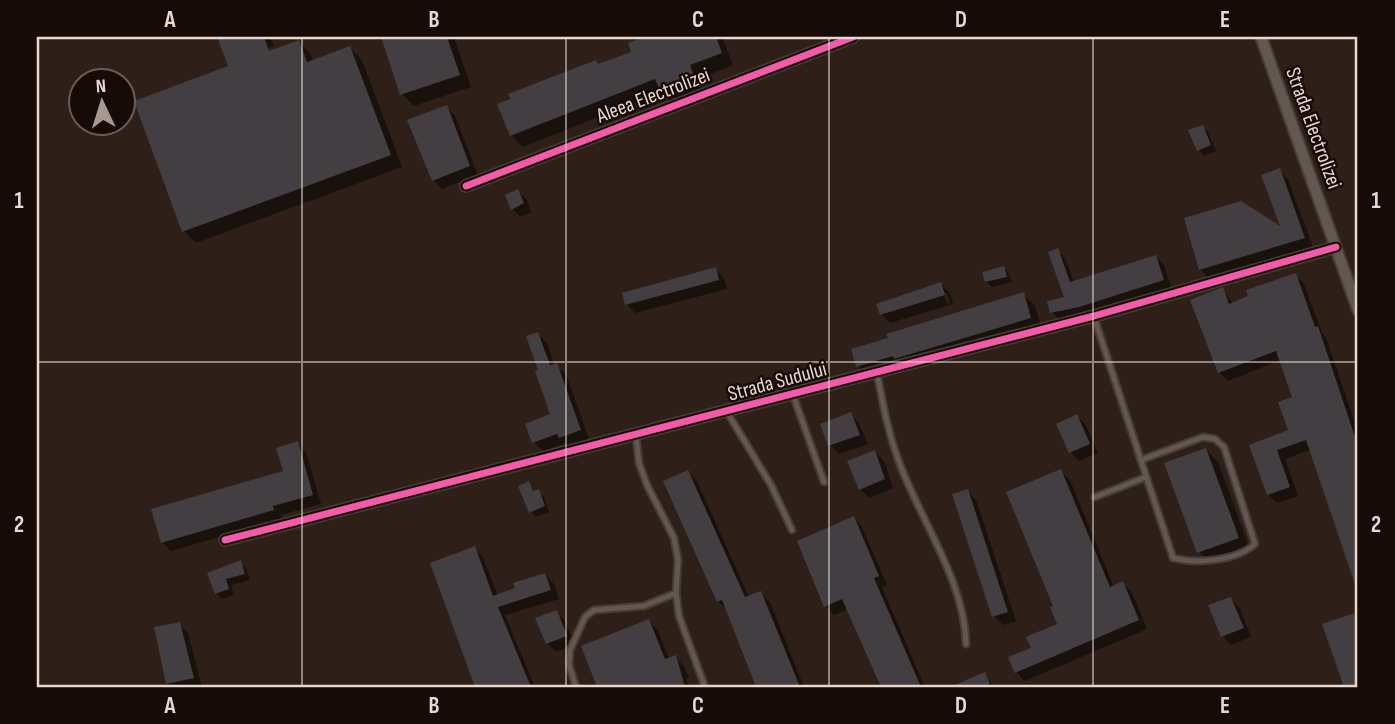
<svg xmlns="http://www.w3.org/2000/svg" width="1395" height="724" font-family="'Sofia Sans Condensed',sans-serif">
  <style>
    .shadow { fill: #0007; fill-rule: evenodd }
    .building { fill: #423e42 }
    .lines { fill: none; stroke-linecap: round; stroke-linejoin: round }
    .service-casing { stroke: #483c36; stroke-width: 9 }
    .minor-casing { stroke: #483c36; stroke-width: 14 }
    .service { stroke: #635751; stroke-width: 5 }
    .minor { stroke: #635751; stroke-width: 10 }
    .cycleway-casing { stroke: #160b06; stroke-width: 11 }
    .cycleway { stroke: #f35aa7; stroke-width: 7 }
    .grid { fill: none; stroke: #ead8cf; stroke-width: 2; stroke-opacity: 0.55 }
    .labels { text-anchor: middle; stroke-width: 5; stroke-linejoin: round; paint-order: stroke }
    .street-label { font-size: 21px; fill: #ead8cf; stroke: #160b06 }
    .neatline { fill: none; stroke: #ead8cf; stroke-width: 2.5 }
    .grid-label { font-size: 23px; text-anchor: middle; font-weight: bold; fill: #ead8cf }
  </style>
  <rect width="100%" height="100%" fill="#2e2018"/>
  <!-- shadow -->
  <g class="shadow">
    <path d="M219,37h51l4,9 -30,12 1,3 54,-19 12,12 2,7 37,-13 12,12 40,107 -206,76 -12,-12 54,-167 -14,-14z"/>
    <path d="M383,37h71l17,50 -57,19 -12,-12z"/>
    <path d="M650,37h72l11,28 -32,13 6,16 -32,13 -13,-15 -139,55 -12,-12 88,-69 34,-13 -3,-9z"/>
    <path d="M446,107l9,9 23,59 -36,14 -9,-9z"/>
    <path d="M1202,127l6,5 8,19 -12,5 -5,-6z"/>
    <path d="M1279,170l9,9 25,68 -104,31 -9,-9 83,-39z"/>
    <path d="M518,191l9,9 4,12 -10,5 -9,-8z"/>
    <path d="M1057,250l8,8 9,24 82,-25 8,8 7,22 -83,27 -28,6 -8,-8 15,-14z"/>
    <path d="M1004,268l5,6 3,8 -20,5 -5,-5z"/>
    <path d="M715,269l9,9 3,11 -92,24 -9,-9z"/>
    <path d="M1295,275l9,9 18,49 4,4 32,95v150l-46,-133 -27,10 13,37 -21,7 -9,-9 -17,-48 39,-14 4,-34 -13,-38 -53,21 -9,-9 3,-83 11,15z"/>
    <path d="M941,284l9,9 3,11 -63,19 -9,-9zM943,293h4l3,10 -3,1z"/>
    <path d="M1023,294l12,12 7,23 -134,41 -3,-3 -35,11 -12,-12z"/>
    <path d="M538,334l9,9 8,23 11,8 23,65 -20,7 -4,-3 -22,8 -9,-9 18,-27 -12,-44z"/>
    <path d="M850,414l9,9 9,21 -29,10 -9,-9z"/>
    <path d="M1077,416l9,9 12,28 -19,8 -9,-9z"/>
    <path d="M297,443l9,9 15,52 -40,11 1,4 -111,32 -9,-9 123,-70z"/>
    <path d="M1206,450l12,12 32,88 -39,14 -12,-12z"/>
    <path d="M875,452l9,9 9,27 -24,10 -9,-9z"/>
    <path d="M1061,471l9,9 44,107 9,-3 9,8 15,37 -122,52 -9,-9 17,-23 26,-24 -4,-18z"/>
    <path d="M688,472l9,9 52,116 12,-4 9,9 34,85h-46l-30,-76 -10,-10z"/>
    <path d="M529,483l6,9 3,-1 6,6 5,15 -13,5 -5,-5z"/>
    <path d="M967,491l9,9 40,121 -13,4 -9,-9 -40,-121z"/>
    <path d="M854,518l8,9 25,58 -5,2 43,100h-42l-34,-78 -15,6 -8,-9z"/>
    <path d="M474,548l9,9 15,39 47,-21 9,9 5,15 -54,16 30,72h-58l-45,-123z"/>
    <path d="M240,562l6,6 4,12 -19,5 3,10 -12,4 -6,-6 -7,-19z"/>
    <path d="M1231,599l9,9 11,29 -20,8 -9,-9z"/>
    <path d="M556,612l9,9 10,24 -19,7 -9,-9z"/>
    <path d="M1354,615l4,4v68h-12l-22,-62z"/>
    <path d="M649,621l9,9 11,29 6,-2 9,9 5,12 -3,1 3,8h-90l-16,-40z"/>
    <path d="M179,624l9,9 14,54h-30l-5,-4z"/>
    <path d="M985,674l9,13h-39z"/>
  </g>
  <!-- building -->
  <g class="building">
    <path d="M217,37h47l5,14 30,-11 8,22 43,-16 41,109 -209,77 -48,-131 94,-35z"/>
    <path d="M381,37h66l13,38 -60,20z"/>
    <path d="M645,37h71l6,16 -32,12 6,17 -34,13 -7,-16 -145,57 -13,-32 13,-5 -2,-5 88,-34 2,4 33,-12 -3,-9z"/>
    <path d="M447,105l23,61 -38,15 -25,-61z"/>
    <path d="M1203,125l8,20 -14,6 -9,-21z"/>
    <path d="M1280,168l25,70 -106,32 -15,-52 57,-17 39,25 -19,-51z"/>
    <path d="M518,189l6,14 -13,7 -6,-15z"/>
    <path d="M1058,248l12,34 86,-27 8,25 -85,27 -29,6 -3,-12 17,-4 -16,-45z"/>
    <path d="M1004,266l3,11 -22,5 -3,-10z"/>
    <path d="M716,267l3,13 -94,25 -3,-12z"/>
    <path d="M1296,273l19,54 3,-1 40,120v141h-2l-50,-147 -29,10 13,37 -23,8 -18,-50 39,-15 -10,-28 14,-5 -16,-46 -58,22 -28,-73 33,-13 6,17 19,-8 -2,-6z"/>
    <path d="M941,282l4,13 -65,20 -4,-11z"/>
    <path d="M1024,292l7,26 -137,41 -1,-3 -37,11 -5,-18 37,-11 -2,-4z"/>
    <path d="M538,332l12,33 7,-2 24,67 -22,8 -2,-4 -25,9 -7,-19 25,-10 -15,-43 3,-1 -12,-34z"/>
    <path d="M851,412l9,23 -32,11 -8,-22z"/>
    <path d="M1077,414l13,30 -21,9 -13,-29z"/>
    <path d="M298,441l15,54 -40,11 1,4 -113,33 -10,-34 132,-38 -7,-23z"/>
    <path d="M1206,448l33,90 -42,15 -33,-90z"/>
    <path d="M875,450l10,29 -26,11 -12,-29z"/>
    <path d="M1061,469l49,118 13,-6 16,39 -124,53 -7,-16 23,-9 -5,-11 31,-13 -7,-17 3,-1 -47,-114z"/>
    <path d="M688,470l57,127 16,-6 39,96h-44l-34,-87 -5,2 -54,-121z"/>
    <path d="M529,481l4,10 6,-2 6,17 -16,7 -11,-27z"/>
    <path d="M968,489l40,123 -16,5 -40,-123z"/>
    <path d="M854,516l25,60 -5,2 47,109h-40l-39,-88 -18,8 -27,-66z"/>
    <path d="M475,546l18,50 22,-8 -2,-5 32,-10 6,17 -53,17 33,80h-56l-45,-124z"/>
    <path d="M241,560l4,14 -19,5 3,10 -14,5 -8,-21z"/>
    <path d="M1231,597l13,31 -23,9 -13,-32z"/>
    <path d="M557,610l10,26 -21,8 -11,-26z"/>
    <path d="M1354,613l4,12v62h-14l-22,-63z"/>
    <path d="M649,619l16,40 11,-4 9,32h-88l-16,-41z"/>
    <path d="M180,622l14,56 -28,6 -12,-57z"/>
    <path d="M985,672l5,12 -8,3h-32z"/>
  </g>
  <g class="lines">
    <defs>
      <g id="service">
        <path d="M1094,317l79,241c24,6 63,3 82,-14l-31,-97 -9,-8 -12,-2 -62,23"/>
        <path d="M877,373c6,32 12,64 24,94 22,57 64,116 65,177"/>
        <path d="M793,395l31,87"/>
        <path d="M727,412l44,73 21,45"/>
        <path d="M636,435l3,28 8,22 27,53 4,22 -2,33 3,23 26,71"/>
        <path d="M1095,497l51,-20"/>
        <path d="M576,687l-7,-22 1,-15 15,-33 9,-7 50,-4 32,-13"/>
      </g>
      <g id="minor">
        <path d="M1261,37l97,273"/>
        <path d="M466,186l387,-149"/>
        <path d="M225,540l869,-224 242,-69"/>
      </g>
    </defs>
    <!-- service casing -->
    <use href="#service" class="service-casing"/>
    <!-- minor casing -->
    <use href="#minor" class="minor-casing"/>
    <!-- service -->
    <use href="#service" class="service"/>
    <!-- minor -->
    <use href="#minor" class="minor"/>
    <defs>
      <g id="cycleway">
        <path d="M466,186l387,-149"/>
        <path d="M225,540l869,-224 242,-69"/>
      </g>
    </defs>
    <!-- cycleway casing -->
    <use href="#cycleway" class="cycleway-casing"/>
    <!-- cycleway -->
    <use href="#cycleway" class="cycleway"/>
  </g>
  <!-- grid -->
  <path class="grid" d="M302,37v650M566,37v650M829,37v650M1093,37v650M37,362h1321"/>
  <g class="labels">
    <!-- street labels -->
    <g class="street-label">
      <text transform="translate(653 95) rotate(-21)" y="7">Aleea Electrolizei</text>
      <text transform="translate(1314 128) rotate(70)" y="7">Strada Electrolizei</text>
      <text transform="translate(777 381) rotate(-15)" y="7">Strada Sudului</text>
    </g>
  </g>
  <!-- border -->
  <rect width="1395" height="724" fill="none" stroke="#160b06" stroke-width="77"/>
  <!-- north arrow -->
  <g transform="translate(102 102) rotate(356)"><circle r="33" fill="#160b06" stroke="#6b5d56" stroke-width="2"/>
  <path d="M0-5L12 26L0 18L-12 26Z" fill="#a8988f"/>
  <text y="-10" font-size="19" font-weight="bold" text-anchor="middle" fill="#ead8cf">N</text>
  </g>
  <rect x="38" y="38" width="1318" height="648" class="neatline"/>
  <g class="grid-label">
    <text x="170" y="27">A</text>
    <text x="434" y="27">B</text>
    <text x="698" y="27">C</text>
    <text x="961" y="27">D</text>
    <text x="1225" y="27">E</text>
    <text x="19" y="208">1</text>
    <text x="1376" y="208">1</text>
    <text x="19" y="532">2</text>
    <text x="1376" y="532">2</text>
    <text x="170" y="713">A</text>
    <text x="434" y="713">B</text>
    <text x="698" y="713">C</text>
    <text x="961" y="713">D</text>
    <text x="1225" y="713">E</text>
  </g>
</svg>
